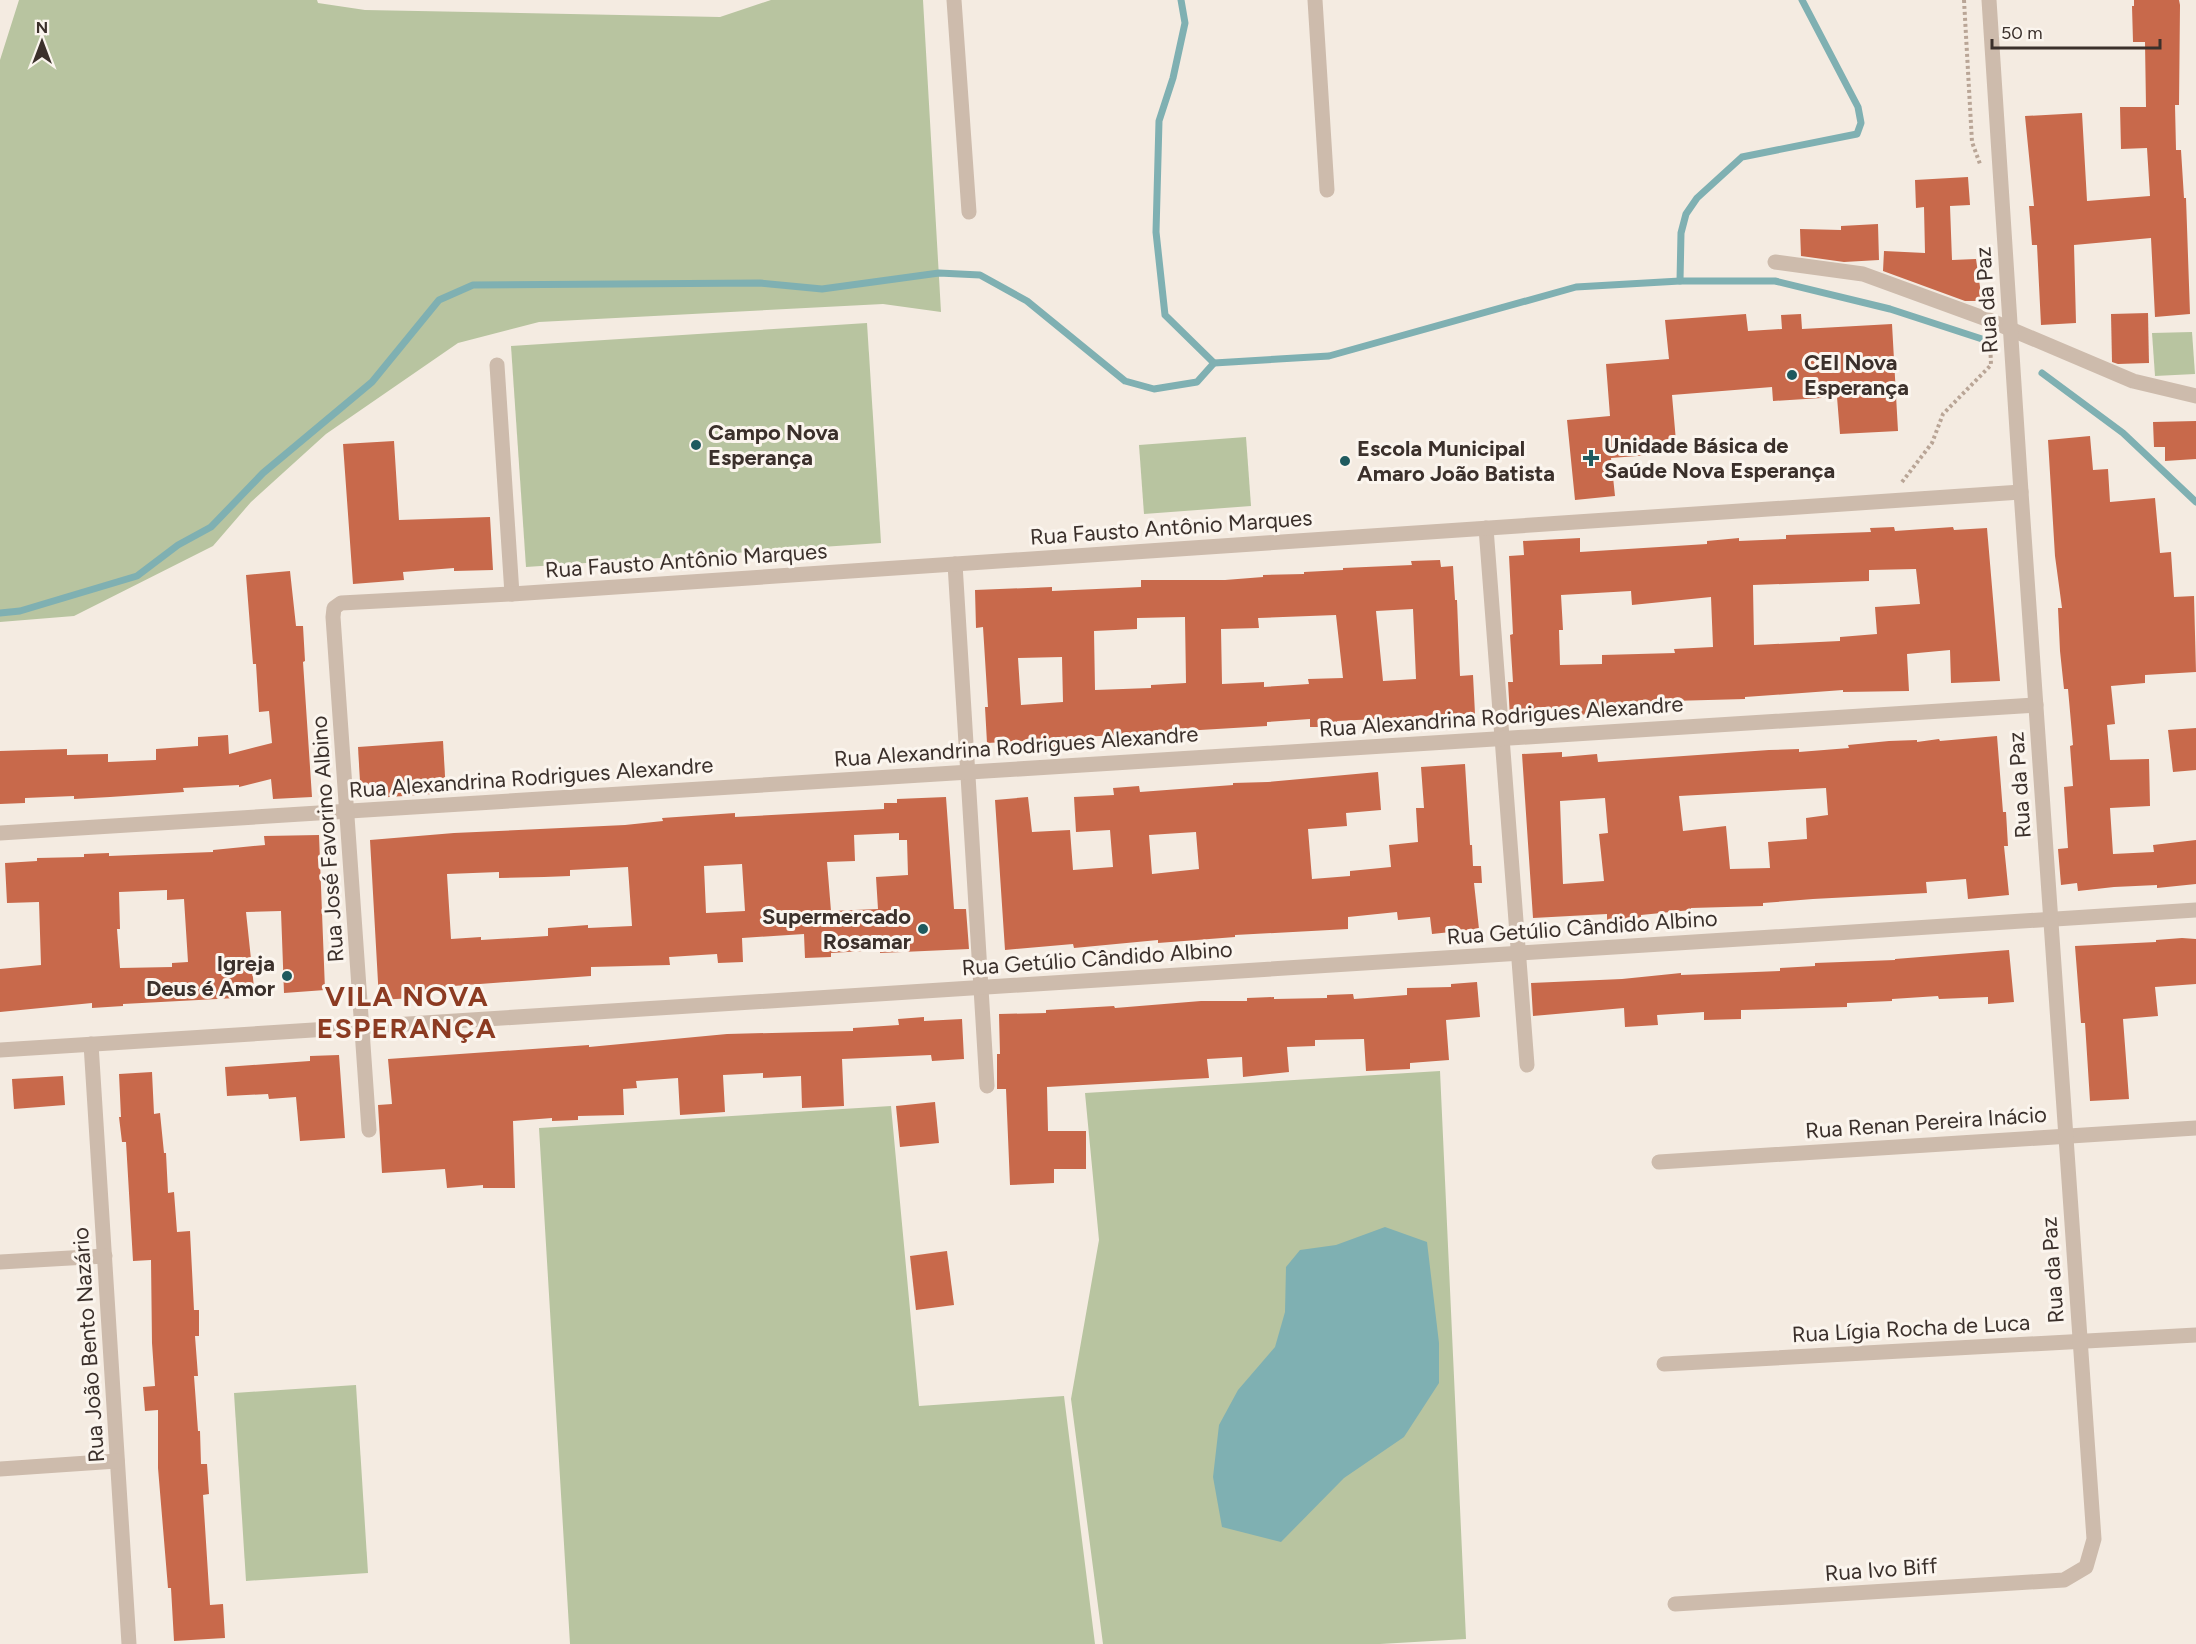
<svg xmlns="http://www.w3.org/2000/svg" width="2196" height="1644" font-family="Figtree,sans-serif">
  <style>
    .green { fill: #b8c4a0 }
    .water { fill: #7fb0b2 }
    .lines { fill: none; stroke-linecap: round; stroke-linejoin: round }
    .stream { stroke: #7fb0b2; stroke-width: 7 }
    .building { fill: #c8694b; fill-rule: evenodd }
    .path { stroke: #b9a596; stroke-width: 4; stroke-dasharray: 3 3; stroke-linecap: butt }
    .minor { stroke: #cdbbac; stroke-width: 15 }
    .poi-dot { fill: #1f5a5e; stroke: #fbf5ee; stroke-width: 2 }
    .labels { text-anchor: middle; stroke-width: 6; stroke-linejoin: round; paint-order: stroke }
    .street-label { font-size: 22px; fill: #3b302b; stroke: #fbf5ee }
    .poi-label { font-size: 22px; font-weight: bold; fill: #3b302b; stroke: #fbf5ee; text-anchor: start }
    .district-label { font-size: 28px; font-weight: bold; letter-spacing: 1.5px; fill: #8c3b22; stroke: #fbf5ee }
  </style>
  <rect width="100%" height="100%" fill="#f4ebe1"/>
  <!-- green -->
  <g class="green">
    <path d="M19,0h298l1,3 47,7 355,7 51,-17h152l18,312 -58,-8 -344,18 -81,21 -132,91 -75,68 -38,44 -139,70 -74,6v-562z"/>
    <path d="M867,323l14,220 -355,24 -15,-221z"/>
    <path d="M2192,332l3,42 -40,2 -3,-43z"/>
    <path d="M1246,437l5,69 -107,8 -5,-69z"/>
    <path d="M1440,1071l26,568 -86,5h-277l-32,-245 28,-159 -14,-147z"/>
    <path d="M891,1106l28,300 145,-10 31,248h-525l-31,-516z"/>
    <path d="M356,1385l12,188 -122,8 -12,-188z"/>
  </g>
  <!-- water -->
  <path class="water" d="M1385,1227l42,15 12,101v40l-35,54 -60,41 -63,64 -59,-15 -9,-50 6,-52 19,-35 37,-43 10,-35 1,-45 14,-17 36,-5z"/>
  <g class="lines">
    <!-- stream -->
    <g class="stream">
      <path d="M1181,0l4,23 -12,55 -14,43 -3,111 9,83 49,48 115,-7 247,-69 104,-6h95l115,28 92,30"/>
      <path d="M1680,281l1,-48 5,-19 11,-16 45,-41 115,-23 4,-11 -3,-16 -56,-107"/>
      <path d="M2042,373l81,60 73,69"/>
      <path d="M0,613l20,-2 117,-35 41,-31 33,-18 52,-54 109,-91 67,-82 34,-15 287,-2 62,6 117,-16 41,2 47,26 98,80 29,8 43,-7 17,-19"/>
    </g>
  </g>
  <!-- building -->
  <g class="building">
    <path d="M2134,0h45l1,5 -1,100h-4l1,45h5l3,48h2l4,116 -35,3 -4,-79 -77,7 2,78 -35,2 -4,-80h-5l-3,-39h5l-9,-90 57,-3 5,88 63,-5 -3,-48 -26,1 -1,-42h26l-1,-65h-12l-1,-36h2z"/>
    <path d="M1968,177l2,28 -20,1 2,54 24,-1 6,42h-17l-82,-30 1,-20 41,2 -1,-46 -8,1 -1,-28z"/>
    <path d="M1878,224l1,36 -35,2 -43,-6 -1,-27 41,1v-4z"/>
    <path d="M2148,313l1,50 -31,1 -6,-2 -1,-48z"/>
    <path d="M1746,314l2,17 34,-2 -1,-14 20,-1 1,15 90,-5 6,107 -58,3 -3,-37 -64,4 -1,-14 -100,8 5,58 -66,5 4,38 -40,4 -8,-80 43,-4 -4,-52 63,-5 -4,-39z"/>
    <path d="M2196,421v38l-31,2v-14h-11l-1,-25z"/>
    <path d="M2090,436l3,34 15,-1 2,33 45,-4 5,55 11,-1 3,45 20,-1 2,76 -51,3v8l-34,3 4,38 -8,1 3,35 39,-1 1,47 -40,2 3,46 41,-2 -1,-7 43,-5v44l-39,4v-3l-43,2 -36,4 -1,-8 -16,2 -3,-36 10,-1 -4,-61 9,-1 -3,-40 3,-1 -5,-56h-4l-4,-38 -2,-43h4l-7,-52 -7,-116z"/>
    <path d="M394,441l5,79 91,-3 3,53 -39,1v-3l-51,4 1,8 -51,4 -10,-140z"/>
    <path d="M1894,527l1,4 58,-4 1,3 33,-2 13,153 -49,2 -1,-33 -43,4 2,37 -66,1v-2l-98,7v2l-74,2v3l-72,2v8l-89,3 -2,-35h5l-3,-47 3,-1 -4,-78 15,-1 -1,-14 57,-3v14l127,-8v-3l32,-3v3l47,-2v-4l85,-3 -1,-4zM1916,569l4,35 -45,3 2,27 -37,3v4l-86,4 -1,-60 116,-4v-11zM1631,591l1,14 79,-8 2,50 -39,2 1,4 -73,2v9l-42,1 -1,-35h4l-2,-35z"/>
    <path d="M1440,560l1,7 12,-1 2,34h2l3,76 13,-1 2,39 -138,7 1,6h-28v-8l-43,3v4l-201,12v12l-24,1 -1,-11 -54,3 -2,-36h3l-5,-80 -7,1 -1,-38 77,-3v4l89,-4v-7h84l38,-3v-2l41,-1v-2l39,-2v-2l69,-3 -1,-4zM1413,609l3,70 -33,2 -7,-70zM1336,615l7,63 -35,1 1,5 -45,3v-5l-42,2 -1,-55 38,-1 -1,-10zM1185,617l1,66 -35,2v3l-56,2 -1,-59 43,-2v-11zM1062,657l1,45 -42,3 -3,-47z"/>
    <path d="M290,571l6,55h7l2,35 -2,1 9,135 -39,2 -2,-20 -32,8v-2l-56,3 1,4 -74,5 -36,2v-3l-49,2v5l-25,1v-53l67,-2v6l41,-1v8l48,-2v-11l42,-3v-9l30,-2 1,19 43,-11 -3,-32 -10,1 -3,-48h-3l-7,-89z"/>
    <path d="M2196,728v42l-23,2 -5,-42z"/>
    <path d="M1997,736l6,76h3l2,34h-4l5,49 -41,4 -2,-20 -40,3 1,11 -114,6 -50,4v3l-72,2v2l-50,5v3l-34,2v-6l-74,4 -11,-164 40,-2v5l35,-3 1,8 171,-12 30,-1v3l50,-4 -1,-3 41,-4 28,-1v2l22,-3 1,2zM1826,788l2,27 -22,3 1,21 -39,3 2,26 -40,1 -4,-43 -43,5 -4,-35zM1605,798l3,35 -9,1 5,47 -41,3 -3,-83z"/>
    <path d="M443,741l3,52 -85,6 -3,-52z"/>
    <path d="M1465,764l5,81h2l1,21h8l1,17h-8l5,46 -47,5 -2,-17 -32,3 -1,-8 -49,5v12l-113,6v2l-77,6v-3l-84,8 -1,-4 -68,6 -10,-150 33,-3 4,35 38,-2 3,40 40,-3 -3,-37 -34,2 -2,-35 40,-2 -1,-7 26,-2 1,6 93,-7v-2l35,-1 110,-10 3,38 -35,3 1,13 -39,3 4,50 38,-3v-5l41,-4 -2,-22 29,-3 -2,-34h8l-3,-41zM1196,832l3,37 -47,5 -3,-39z"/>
    <path d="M946,797l8,112h12l3,40 -89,4v-3l-49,3v4l-26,1 -1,-24 -62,4 1,24 -25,1 -1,-9 -48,3 1,8 -79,2v9l-138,10v4l-40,3v5l-34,2 -9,-160 84,-7 171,-8 38,-4 -1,-3 73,-5v4l149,-8v-6h13v-4zM899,833v7h8l1,35 -32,2 2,32 -47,2 -4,-49 28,-1 -1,-26zM742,864l3,47 -39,2 -2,-47zM628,867l4,59 -44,2v-3l-40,3v8l-67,4v-3l-30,2 -4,-65 52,-2v6l45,-1 26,-1v-6z"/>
    <path d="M319,835l6,155 -41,3 -3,-82 -35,1 9,85 -132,7v2l-31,2v-5l-92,9v-43l41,-4 -2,-63 -32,1 -2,-40 32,-2v-3l47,-1v-3l25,-1v3l104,-4v-2l52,-5 -1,-9zM167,890v10l17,-1 4,63 -16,1v4l-52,1 -3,-39h3l-1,-37z"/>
    <path d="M2182,938l14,1v45l-41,3 3,29 -35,3 6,80 -39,2 -5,-78h-4l-6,-77 81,-4v-2z"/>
    <path d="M2009,950l5,52 -26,2v-7l-49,2 -1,-3 -46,3v2l-45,2v4l-106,3v9l-37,1v-8l-47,3 1,10 -33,2 -1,-19 -91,8 -2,-33 91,-4 59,-6v2l99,-4v-3l35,-2v-3l80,-3v-1z"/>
    <path d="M1477,982l3,35 -34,3 3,40 -39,3v6l-44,2 -2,-32 -49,1v6l-28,1 2,25 -46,5 -1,-20 -35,2 2,19 -162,9 1,44h38v38h-32v14l-44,2 -4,-96h-9v-35h3l-1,-40 47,-1v-3l68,-4 1,2 86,-7h46v-3l27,-1v2l53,-1v-3l26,-1 1,5 53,-4v-7l44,-1v-3z"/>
    <path d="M924,1017v4l38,-2 2,40 -32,2 -1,-6 -89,4 2,47 -42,2 -1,-32 -38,2v-5l-40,2 2,37 -45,3 -2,-37 -42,3 1,7 -14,1 1,26 -46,1v4l-26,1v-3l-39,3 2,67h-32v-3l-36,3 -2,-19 -63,4 -4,-68 14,-1 -4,-45 201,-14v2l138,-13 126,-3v-3l46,-3 -1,-6z"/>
    <path d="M339,1055l6,83 -45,3 -4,-44 -27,2 -1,-5 -41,2 -2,-29 85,-6v-5z"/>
    <path d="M152,1072l2,42 6,-1 4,40h2l2,40 6,-1 3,40 13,-1 4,79h5v26h-4l3,40h-4l4,55h2l1,33h6l2,30 -6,1 7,110 13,-1 2,34 -51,3 -3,-53h-3l-10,-120v-58l-13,1 -2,-24 12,-1 -3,-43 -1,-83 -18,1 -7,-119h-4l-3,-25h2l-2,-43z"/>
    <path d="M63,1076l2,29 -51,4 -2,-30z"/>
    <path d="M935,1102l4,41 -39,4 -4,-41z"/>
    <path d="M947,1251l7,54 -38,5 -6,-54z"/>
  </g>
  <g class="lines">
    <!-- path -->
    <g class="path">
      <path d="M1964,0l8,142 8,22"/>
      <path d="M1902,482l30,-39 11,-29 48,-49 -1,-26"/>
    </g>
    <!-- minor -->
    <g class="minor">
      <path d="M954,0l15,212"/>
      <path d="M1315,0l12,190"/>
      <path d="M1775,262l88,12 126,46 144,61 63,15"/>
      <path d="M497,365l15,229"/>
      <path d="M1486,528l41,537"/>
      <path d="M955,564l32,522"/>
      <path d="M0,833l2036,-128"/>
      <path d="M91,1044l38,600"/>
      <path d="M0,1050l2196,-140"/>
      <path d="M369,1130l-36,-513 1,-9 7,-5 171,-9 1509,-102"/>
      <path d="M1659,1162l537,-34"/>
      <path d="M0,1262l105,-6"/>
      <path d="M1664,1364l532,-29"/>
      <path d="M0,1469l117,-8"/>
      <path d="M1675,1604l389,-24 22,-13 8,-28 -73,-1047 -32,-492"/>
    </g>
  </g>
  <!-- markers -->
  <g class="poi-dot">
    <circle cx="1792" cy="375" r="6"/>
    <circle cx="696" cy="445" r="6"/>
    <path d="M1588 449h6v6h6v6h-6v6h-6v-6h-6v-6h6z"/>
    <circle cx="1345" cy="461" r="6"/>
    <circle cx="923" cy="929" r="6"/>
    <circle cx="287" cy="976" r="6"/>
  </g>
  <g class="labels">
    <!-- street labels -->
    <g class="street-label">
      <text transform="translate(1986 300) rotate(-94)" y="8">Rua da Paz</text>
      <text transform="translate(1171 527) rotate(-4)" y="8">Rua Fausto Antônio Marques</text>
      <text transform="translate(686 560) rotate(-4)" y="8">Rua Fausto Antônio Marques</text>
      <text transform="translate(1501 716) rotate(-4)" y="8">Rua Alexandrina Rodrigues Alexandre</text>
      <text transform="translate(1016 746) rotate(-4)" y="8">Rua Alexandrina Rodrigues Alexandre</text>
      <text transform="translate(531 777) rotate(-4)" y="8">Rua Alexandrina Rodrigues Alexandre</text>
      <text transform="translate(2019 785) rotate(-94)" y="8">Rua da Paz</text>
      <text transform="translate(327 839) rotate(-94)" y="8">Rua José Favorino Albino</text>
      <text transform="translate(1582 927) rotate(-4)" y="8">Rua Getúlio Cândido Albino</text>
      <text transform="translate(1097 958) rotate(-4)" y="8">Rua Getúlio Cândido Albino</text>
      <text transform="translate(1926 1122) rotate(-4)" y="8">Rua Renan Pereira Inácio</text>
      <text transform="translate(2052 1270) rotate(-94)" y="8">Rua da Paz</text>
      <text transform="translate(1911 1328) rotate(-3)" y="8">Rua Lígia Rocha de Luca</text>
      <text transform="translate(88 1345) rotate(-94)" y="8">Rua João Bento Nazário</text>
      <text transform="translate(1881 1569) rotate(-4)" y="8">Rua Ivo Biff</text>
    </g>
    <!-- poi labels -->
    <g class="poi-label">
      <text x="1804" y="370">CEI Nova<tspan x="1804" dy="25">Esperança</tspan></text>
      <text x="708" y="440">Campo Nova<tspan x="708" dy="25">Esperança</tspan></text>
      <text x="1604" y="453">Unidade Básica de<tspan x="1604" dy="25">Saúde Nova Esperança</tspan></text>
      <text x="1357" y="456">Escola Municipal<tspan x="1357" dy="25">Amaro João Batista</tspan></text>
      <text x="911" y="924" text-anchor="end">Supermercado<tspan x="911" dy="25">Rosamar</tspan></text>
      <text x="275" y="971" text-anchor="end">Igreja<tspan x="275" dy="25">Deus é Amor</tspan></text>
    </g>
    <!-- district labels -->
    <g class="district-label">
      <text x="407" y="1006">VILA NOVA<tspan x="407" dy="32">ESPERANÇA</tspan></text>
    </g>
  </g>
  <!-- north arrow -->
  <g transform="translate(42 42)" stroke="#fbf5ee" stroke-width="4.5" paint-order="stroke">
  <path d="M0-4.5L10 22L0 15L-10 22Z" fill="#3b302b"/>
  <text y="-9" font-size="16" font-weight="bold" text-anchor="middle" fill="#3b302b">N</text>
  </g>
  <!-- scale -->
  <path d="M1992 39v9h168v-9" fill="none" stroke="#3b302b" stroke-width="3"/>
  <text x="2001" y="39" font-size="18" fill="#3b302b" stroke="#fbf5ee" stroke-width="4.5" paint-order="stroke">50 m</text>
</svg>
